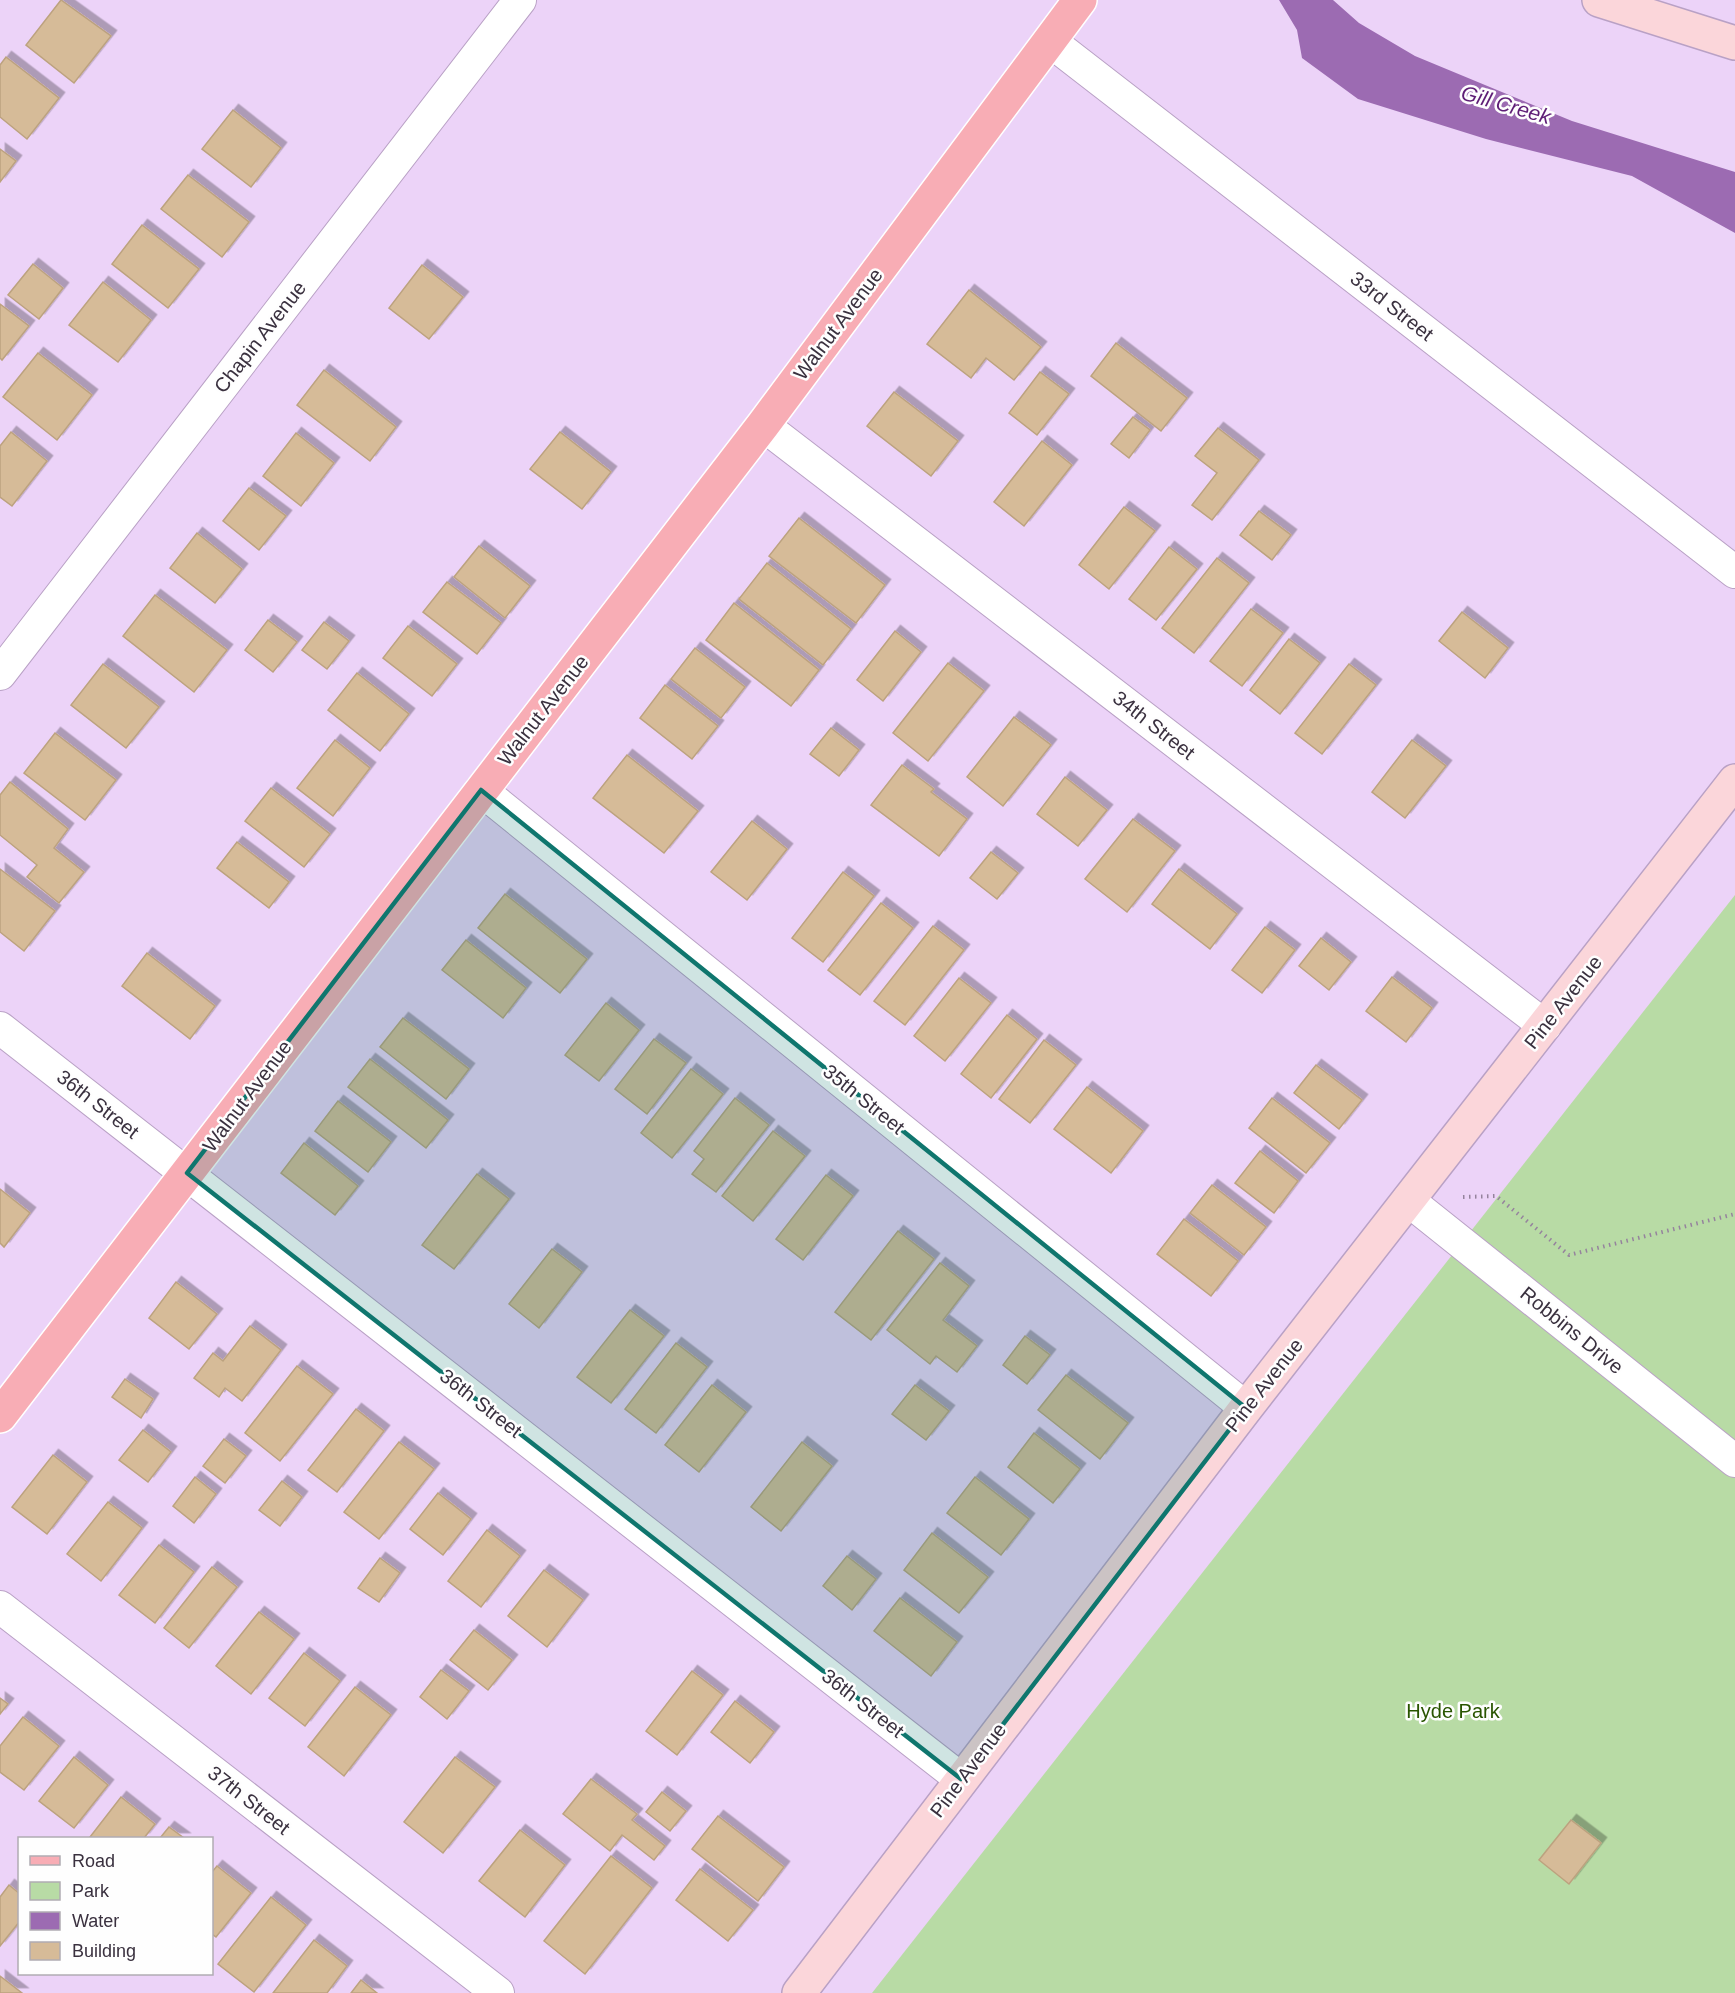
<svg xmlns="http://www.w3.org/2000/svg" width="1735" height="1993" font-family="Arial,sans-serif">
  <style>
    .green { fill: #b8dba5 }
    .water { fill: #9c6bb2 }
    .building { fill: #d6bb98; stroke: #bca27f; stroke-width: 1.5; filter: url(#shadow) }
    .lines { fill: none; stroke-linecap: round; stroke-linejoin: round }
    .street-casing { stroke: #b9a1c5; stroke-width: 34 }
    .secondary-casing { stroke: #b9a1c5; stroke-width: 36 }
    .primary-casing { stroke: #fff; stroke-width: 36 }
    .path { stroke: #95839d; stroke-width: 4; stroke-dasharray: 1.5 4.5; stroke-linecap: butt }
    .street { stroke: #fff; stroke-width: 32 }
    .secondary { stroke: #fbd6da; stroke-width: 33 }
    .primary { stroke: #f8adb5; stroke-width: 33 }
    .marked { fill: #0f766e; fill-opacity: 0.2; stroke: #0f766e; stroke-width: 4.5; stroke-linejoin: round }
    .labels { text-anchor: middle; stroke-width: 5; stroke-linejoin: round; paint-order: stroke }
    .street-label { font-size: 20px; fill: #3a313f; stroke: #fefefe }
    .park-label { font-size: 20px; fill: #295500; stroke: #fefefe }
    .water-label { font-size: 21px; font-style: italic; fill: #5e1e76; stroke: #fefefe }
  </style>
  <defs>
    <filter id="shadow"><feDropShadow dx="5.5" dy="-5.5" stdDeviation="0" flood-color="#0004"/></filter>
  </defs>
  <rect width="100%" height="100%" fill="#ecd3f8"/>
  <!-- green -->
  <path class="green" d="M1735,895v1098h-863z"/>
  <!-- water -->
  <path class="water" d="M1279,0h54l26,23 56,33 157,65 163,51v61l-103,-57 -146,-37 -128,-40 -56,-41 -5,-28z"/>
  <!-- building -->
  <g class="building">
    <path d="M61,0l50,36 -37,47 -48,-38z"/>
    <path d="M6,57l53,41 -32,41 -27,-22v-52z"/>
    <path d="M233,110l48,38 -30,39 -49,-38z"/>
    <path d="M0,149l16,12 -16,21z"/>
    <path d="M188,175l61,47 -27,35 -61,-48z"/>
    <path d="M142,225l57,44 -31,39 -56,-44z"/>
    <path d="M33,264l30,24 -24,31 -31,-24z"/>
    <path d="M422,265l41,32 -34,42 -40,-31z"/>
    <path d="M103,282l48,38 -33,42 -49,-37z"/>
    <path d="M969,290l72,57 -27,33 -28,-22 -15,20 -44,-34z"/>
    <path d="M0,304l29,22 -27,34 -2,-2z"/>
    <path d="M1116,343l71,55 -26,33 -70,-55z"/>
    <path d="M38,353l54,42 -35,45 -54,-43z"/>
    <path d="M324,370l72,57 -26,34 -73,-56z"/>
    <path d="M1040,372l29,22 -32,41 -28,-22z"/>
    <path d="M894,392l64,49 -27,35 -64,-50z"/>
    <path d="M1133,417l17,13 -21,28 -18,-14z"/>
    <path d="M1218,428l41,32 -47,60 -20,-15 25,-32 -22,-17z"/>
    <path d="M11,432l36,29 -35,45 -12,-9v-51z"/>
    <path d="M560,432l51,40 -29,37 -52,-40z"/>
    <path d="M296,433l38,30 -33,43 -38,-30z"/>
    <path d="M1042,441l30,24 -48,61 -30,-24z"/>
    <path d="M249,488l37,28 -27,34 -36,-29z"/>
    <path d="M1124,507l31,24 -46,58 -30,-24z"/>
    <path d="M1259,511l32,24 -19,25 -32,-25z"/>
    <path d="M799,518l86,67 -29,38 -87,-67z"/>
    <path d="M197,533l45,36 -27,34 -45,-35z"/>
    <path d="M479,546l51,40 -25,32 -51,-41z"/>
    <path d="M1169,547l28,22 -41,51 -27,-21z"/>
    <path d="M1217,558l32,25 -55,70 -32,-25z"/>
    <path d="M767,563l84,66 -28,36 -84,-66z"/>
    <path d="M447,582l54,41 -24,31 -54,-42z"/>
    <path d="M155,595l72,55 -33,42 -71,-56z"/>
    <path d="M734,603l85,67 -28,36 -85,-66z"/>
    <path d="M1251,609l32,24 -41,53 -32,-25z"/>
    <path d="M1462,612l46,36 -23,30 -46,-37z"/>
    <path d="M268,620l29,22 -24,30 -28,-22z"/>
    <path d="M324,622l25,19 -22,28 -25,-19z"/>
    <path d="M408,626l49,38 -25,32 -49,-38z"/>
    <path d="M895,631l26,21 -38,49 -26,-21z"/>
    <path d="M1289,639l31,24 -40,51 -30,-24z"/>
    <path d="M695,648l50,39 -24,31 -50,-39z"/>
    <path d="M948,663l36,28 -56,70 -35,-28z"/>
    <path d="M103,664l56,43 -33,41 -55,-43z"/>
    <path d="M1349,664l27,21 -54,69 -27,-21z"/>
    <path d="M357,673l52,41 -29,37 -52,-41z"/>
    <path d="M665,685l53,41 -26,33 -52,-41z"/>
    <path d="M1014,717l37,28 -48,61 -36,-29z"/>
    <path d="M831,728l28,22 -20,26 -29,-22z"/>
    <path d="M55,733l61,47 -31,40 -61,-47z"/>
    <path d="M335,740l35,28 -37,48 -36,-28z"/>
    <path d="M1412,740l34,26 -41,52 -33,-26z"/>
    <path d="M627,755l71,56 -34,42 -71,-55z"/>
    <path d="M902,765l32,24 -3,3 36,27 -28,37 -68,-51z"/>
    <path d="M1065,777l42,33 -29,36 -41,-32z"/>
    <path d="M10,782l58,47 -14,19 30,24 -25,31 -32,-26 10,-12 -37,-30v-40z"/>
    <path d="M271,788l59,46 -26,33 -59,-46z"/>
    <path d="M1133,819l42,32 -48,61 -42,-33z"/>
    <path d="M752,821l35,28 -40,51 -36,-28z"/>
    <path d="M237,842l52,40 -20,26 -52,-40z"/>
    <path d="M991,852l27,21 -21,26 -27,-21z"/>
    <path d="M0,869l55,42 -31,40 -24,-19z"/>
    <path d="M1179,869l58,45 -27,35 -58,-45z"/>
    <path d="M843,872l31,24 -51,66 -31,-24z"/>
    <path d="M505,894l82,65 -27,34 -82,-65z"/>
    <path d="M881,903l32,25 -53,67 -32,-25z"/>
    <path d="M933,926l31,24 -59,75 -31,-24z"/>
    <path d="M1265,927l30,23 -33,43 -30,-23z"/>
    <path d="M1321,938l30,24 -22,28 -30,-24z"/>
    <path d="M466,940l60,48 -23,30 -61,-48z"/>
    <path d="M147,953l68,53 -25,33 -68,-53z"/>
    <path d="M1392,977l40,31 -26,34 -40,-31z"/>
    <path d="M959,978l32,25 -46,58 -31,-25z"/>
    <path d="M606,1003l33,27 -40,51 -34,-26z"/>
    <path d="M1007,1015l30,24 -46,59 -30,-24z"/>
    <path d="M403,1018l66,51 -23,30 -66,-52z"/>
    <path d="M654,1039l32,24 -39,51 -32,-25z"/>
    <path d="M1044,1040l32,25 -46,58 -31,-24z"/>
    <path d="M370,1059l78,61 -22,28 -78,-61z"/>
    <path d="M1316,1065l46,35 -23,29 -45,-36z"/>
    <path d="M691,1069l32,25 -51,64 -31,-25z"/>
    <path d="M1087,1087l56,44 -32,42 -57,-44z"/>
    <path d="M735,1098l34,27 -53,67 -24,-18 12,-15 -10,-8z"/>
    <path d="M1272,1098l58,45 -24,30 -57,-45z"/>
    <path d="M338,1101l53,41 -23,30 -53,-41z"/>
    <path d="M773,1131l32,25 -52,65 -31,-25z"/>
    <path d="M304,1143l54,43 -23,29 -54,-42z"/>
    <path d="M1260,1151l38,30 -24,32 -39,-30z"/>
    <path d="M477,1174l32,25 -55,70 -32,-24z"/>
    <path d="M826,1175l27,21 -50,64 -27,-21z"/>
    <path d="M1212,1185l54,42 -22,28 -54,-42z"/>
    <path d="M0,1189l30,24 -26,34 -4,-4z"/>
    <path d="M1184,1219l54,42 -27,35 -54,-42z"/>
    <path d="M898,1231l36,28 -63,81 -36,-28z"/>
    <path d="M552,1249l30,23 -43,56 -30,-24z"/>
    <path d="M940,1263l29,23 -26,34 34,26 -20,26 -21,-16 -6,8 -43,-34z"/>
    <path d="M176,1282l41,32 -28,35 -40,-31z"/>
    <path d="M630,1310l34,26 -53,67 -34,-26z"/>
    <path d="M250,1326l31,24 -39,51 -17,-13 -6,9 -25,-19 19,-25 10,8z"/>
    <path d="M1025,1336l25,19 -23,29 -24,-19z"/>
    <path d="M676,1343l31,24 -51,66 -31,-24z"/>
    <path d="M297,1366l36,28 -53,67 -35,-28z"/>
    <path d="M1066,1375l62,48 -28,36 -62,-49z"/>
    <path d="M125,1379l28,20 -12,19 -29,-21z"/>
    <path d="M712,1385l34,27 -47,60 -34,-27z"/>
    <path d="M915,1385l34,26 -23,29 -34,-26z"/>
    <path d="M356,1409l28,22 -47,61 -29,-22z"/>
    <path d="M143,1430l28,22 -23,30 -29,-22z"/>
    <path d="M1034,1433l46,36 -27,34 -45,-36z"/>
    <path d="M224,1439l22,17 -21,27 -22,-17z"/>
    <path d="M399,1442l35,27 -55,70 -35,-27z"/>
    <path d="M802,1442l30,24 -51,65 -30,-24z"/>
    <path d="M53,1455l34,27 -40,52 -35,-27z"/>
    <path d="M195,1477l21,17 -22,29 -21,-17z"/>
    <path d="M975,1477l54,42 -28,36 -54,-42z"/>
    <path d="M282,1481l20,16 -22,29 -21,-16z"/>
    <path d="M438,1493l33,26 -28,36 -33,-26z"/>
    <path d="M108,1502l34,26 -41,53 -34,-27z"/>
    <path d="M487,1530l33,26 -39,51 -33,-26z"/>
    <path d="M932,1533l56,44 -29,36 -55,-43z"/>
    <path d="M159,1545l35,27 -39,51 -36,-28z"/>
    <path d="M847,1556l29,23 -24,31 -29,-24z"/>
    <path d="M380,1558l20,15 -21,29 -21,-14z"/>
    <path d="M212,1567l25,20 -48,61 -25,-20z"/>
    <path d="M544,1570l39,30 -36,47 -39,-31z"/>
    <path d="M900,1598l57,44 -26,34 -57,-45z"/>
    <path d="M259,1612l35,27 -43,55 -35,-28z"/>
    <path d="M474,1630l38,30 -24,30 -38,-30z"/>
    <path d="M304,1653l36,28 -35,45 -36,-28z"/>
    <path d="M441,1670l28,21 -22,28 -27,-22z"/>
    <path d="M692,1671l31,24 -46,60 -31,-24z"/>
    <path d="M355,1687l36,28 -47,61 -36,-29z"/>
    <path d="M0,1698l8,6 -8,10z"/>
    <path d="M735,1701l39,31 -24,31 -39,-31z"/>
    <path d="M23,1717l36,29 -35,44 -24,-18v-26z"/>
    <path d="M74,1757l34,28 -34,43 -35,-27z"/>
    <path d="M455,1757l40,30 -52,66 -39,-31z"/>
    <path d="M591,1779l46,35 -5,6 33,26 -11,14 -32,-25 -12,16 -47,-37z"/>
    <path d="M662,1792l24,19 -16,20 -24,-19z"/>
    <path d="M121,1797l34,27 -11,14h-52l-2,-1z"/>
    <path d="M718,1816l66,51 -26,34 -66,-52z"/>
    <path d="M1571,1820l30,23 -32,41 -30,-24z"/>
    <path d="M169,1827l15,11h-24z"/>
    <path d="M520,1830l45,35 -40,52 -46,-36z"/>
    <path d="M611,1856l41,32 -67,86 -41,-33z"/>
    <path d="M217,1866l34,27 -35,44 -4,-3v-62z"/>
    <path d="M700,1869l53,41 -25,31 -52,-41z"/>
    <path d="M9,1885l11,9v27l-20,25v-49z"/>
    <path d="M271,1897l35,28 -52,67 -36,-28z"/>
    <path d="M314,1940l33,26 -20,27h-54z"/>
    <path d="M0,1976l22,17h-22z"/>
    <path d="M361,1980l16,13h-26z"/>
  </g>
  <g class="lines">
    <defs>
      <g id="street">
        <path d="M1050,41l685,531"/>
        <path d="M763,425l782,601"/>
        <path d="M0,674l520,-674"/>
        <path d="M481,790l765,618"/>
        <path d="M0,1028l961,751"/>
        <path d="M1408,1200l327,261"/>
        <path d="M0,1607l498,386"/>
      </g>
      <g id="secondary">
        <path d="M1599,0l136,43"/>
        <path d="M799,1993l447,-585 489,-627"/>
      </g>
      <path id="primary" d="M0,1416l763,-991 317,-425"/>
    </defs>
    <!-- street casing -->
    <use href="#street" class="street-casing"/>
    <!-- secondary casing -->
    <use href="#secondary" class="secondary-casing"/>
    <!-- primary casing -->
    <use href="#primary" class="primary-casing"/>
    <!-- path -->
    <path class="path" d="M1463,1197l33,-1 73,59 166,-41"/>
    <!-- street -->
    <use href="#street" class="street"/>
    <!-- secondary -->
    <use href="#secondary" class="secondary"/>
    <!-- primary -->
    <use href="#primary" class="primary"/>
  </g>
  <!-- marked area -->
  <path class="marked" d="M481,790l765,618 -285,371 -774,-606z"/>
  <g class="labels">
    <!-- street labels -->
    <g class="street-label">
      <text transform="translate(1392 306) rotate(38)" y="7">33rd Street</text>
      <text transform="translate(838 324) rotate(-53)" y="7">Walnut Avenue</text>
      <text transform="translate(260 337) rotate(-52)" y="7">Chapin Avenue</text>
      <text transform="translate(543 710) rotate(-52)" y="7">Walnut Avenue</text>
      <text transform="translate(1154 725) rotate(38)" y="7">34th Street</text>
      <text transform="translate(1563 1002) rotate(-52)" y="7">Pine Avenue</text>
      <text transform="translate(247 1096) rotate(-53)" y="7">Walnut Avenue</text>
      <text transform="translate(864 1099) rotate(39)" y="7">35th Street</text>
      <text transform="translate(98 1104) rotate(38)" y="7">36th Street</text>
      <text transform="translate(1572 1330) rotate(39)" y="7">Robbins Drive</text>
      <text transform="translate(1264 1385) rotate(-52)" y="7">Pine Avenue</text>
      <text transform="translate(481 1403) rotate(38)" y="7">36th Street</text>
      <text transform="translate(863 1703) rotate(38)" y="7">36th Street</text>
      <text transform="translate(968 1770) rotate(-53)" y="7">Pine Avenue</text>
      <text transform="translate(249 1800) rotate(38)" y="7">37th Street</text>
    </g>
    <!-- park labels -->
    <g class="park-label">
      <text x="1453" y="1718">Hyde Park</text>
    </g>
    <!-- water labels -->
    <g class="water-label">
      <text transform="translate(1506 105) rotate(16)" y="7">Gill Creek</text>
    </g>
  </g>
  <!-- legend -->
  <rect x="18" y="1837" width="195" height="138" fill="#fefefe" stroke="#b0acb2" stroke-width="1.5"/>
  <rect x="30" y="1856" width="30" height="9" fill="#f8adb5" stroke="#b0acb2" stroke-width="1.5"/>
  <text x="72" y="1867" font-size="18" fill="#3a313f">Road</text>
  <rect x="30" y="1882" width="30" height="18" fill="#b8dba5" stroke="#b0acb2" stroke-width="1.5"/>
  <text x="72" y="1897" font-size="18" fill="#3a313f">Park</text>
  <rect x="30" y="1912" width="30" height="18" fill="#9c6bb2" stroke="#b0acb2" stroke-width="1.5"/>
  <text x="72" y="1927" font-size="18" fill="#3a313f">Water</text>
  <rect x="30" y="1942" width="30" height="18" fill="#d6bb98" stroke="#b0acb2" stroke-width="1.5"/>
  <text x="72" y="1957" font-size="18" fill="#3a313f">Building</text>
</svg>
